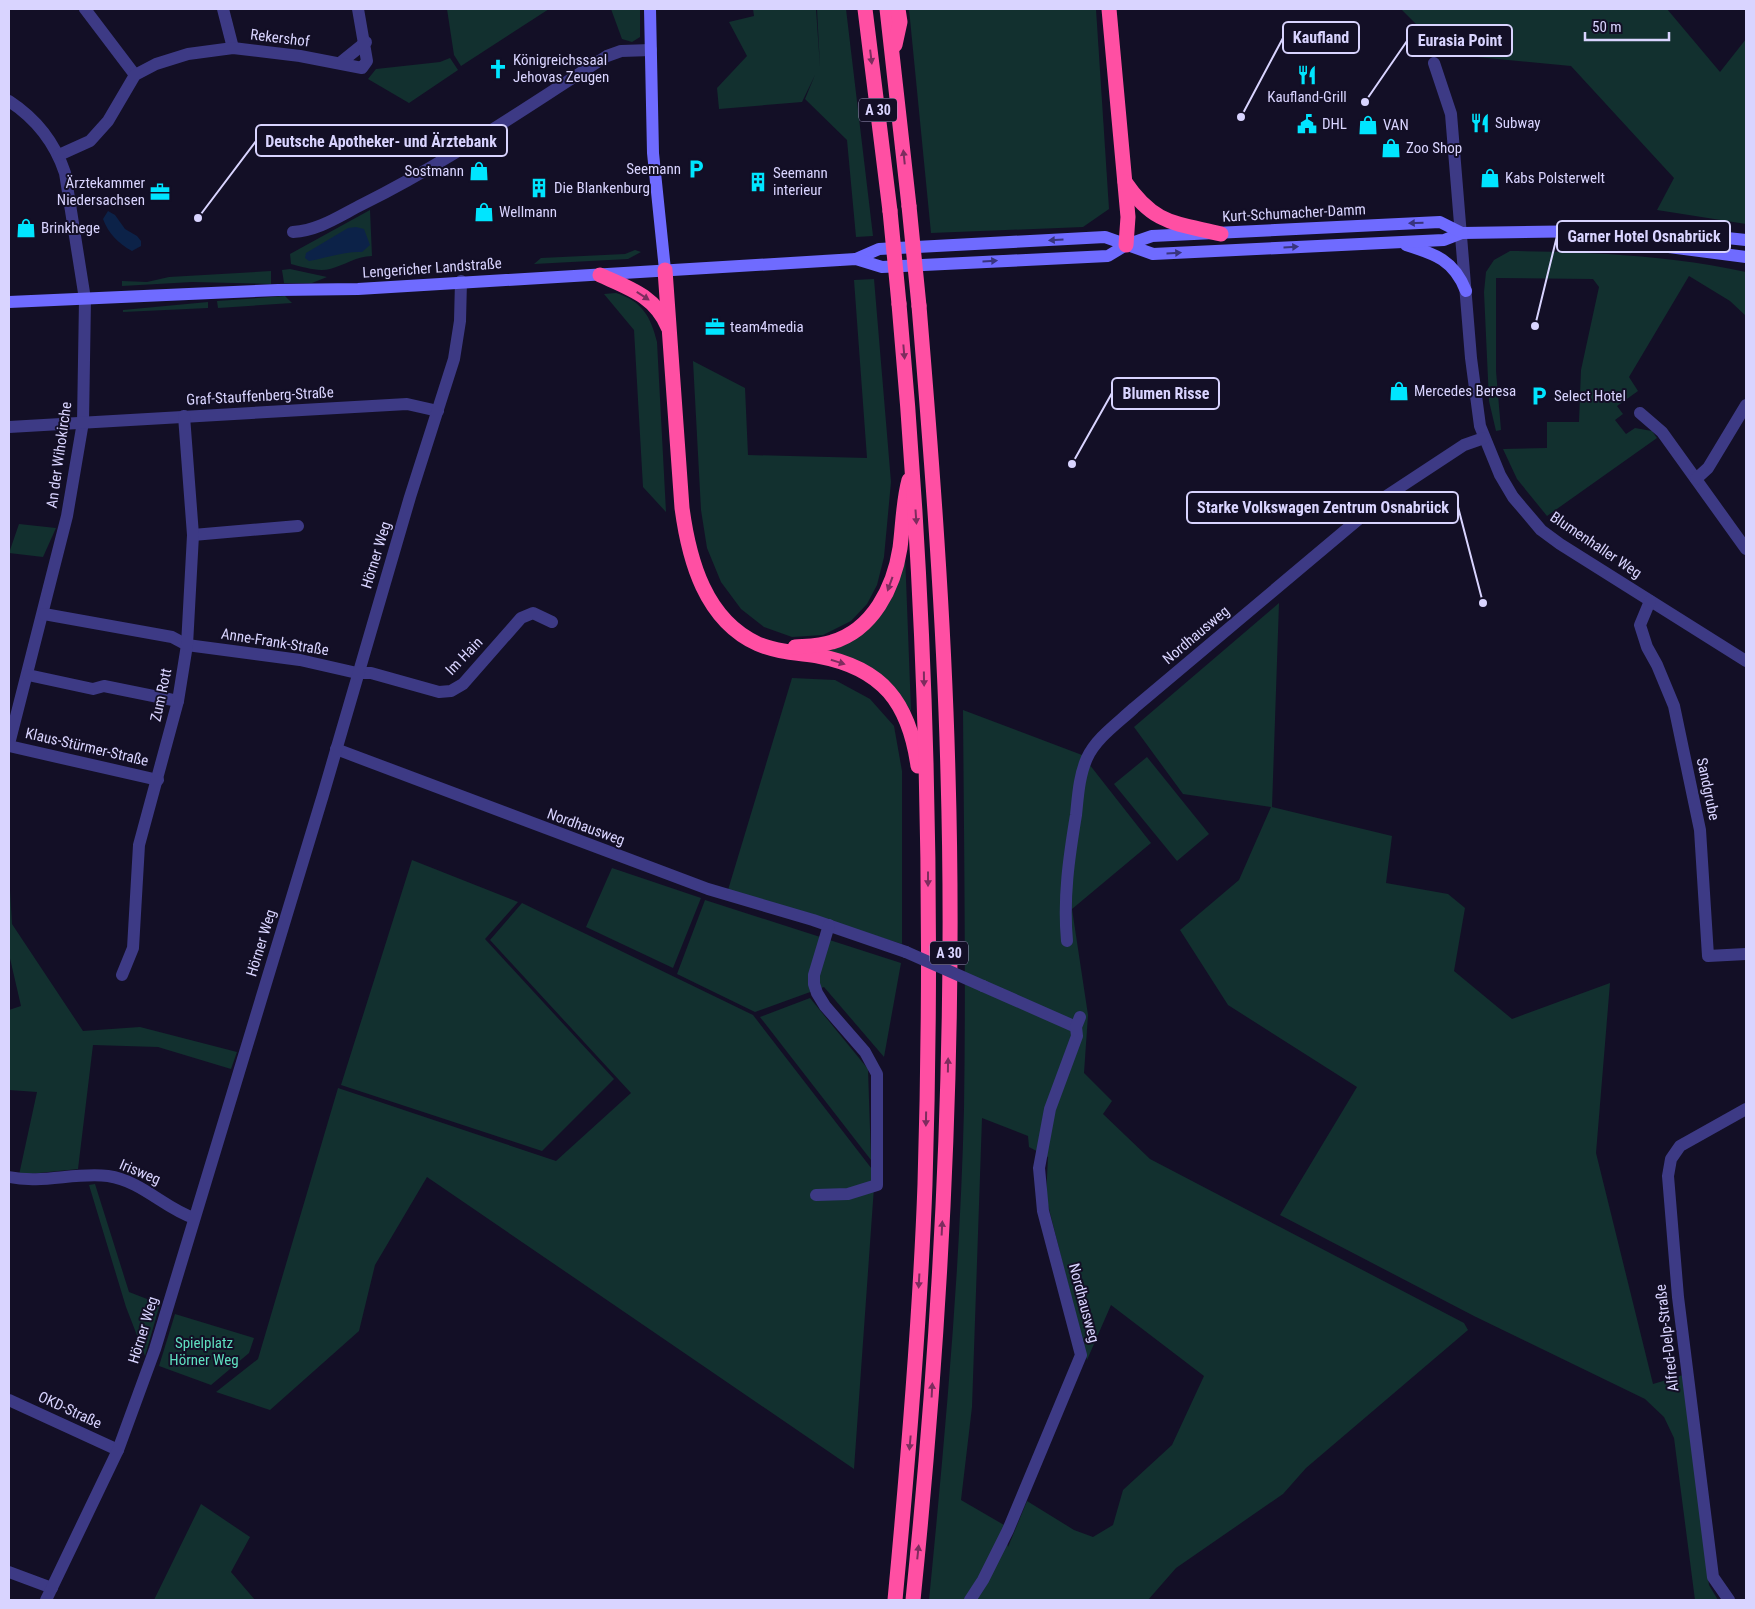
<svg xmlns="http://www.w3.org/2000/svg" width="1755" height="1609" font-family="'Roboto Condensed',sans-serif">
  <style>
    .green { fill: #12302f; fill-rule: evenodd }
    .water { fill: #0c2248 }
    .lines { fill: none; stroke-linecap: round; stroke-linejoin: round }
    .street { stroke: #3d3a85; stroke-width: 12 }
    .secondary { stroke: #6f6bff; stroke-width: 12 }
    .highway { stroke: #ff4fa3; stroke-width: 15 }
    .street-bridge { stroke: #3d3a85; stroke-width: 12 }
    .highway-bridge { stroke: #ff4fa3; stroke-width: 15 }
    .oneway { fill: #7d2c5e }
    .oneway2 { fill: #38347d }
    .labels { text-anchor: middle; stroke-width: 4; stroke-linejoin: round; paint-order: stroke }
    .shield { fill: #130f26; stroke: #9e99be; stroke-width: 1 }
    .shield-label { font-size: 14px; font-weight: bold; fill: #d9d4ff }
    .street-label { font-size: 15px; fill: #d9d4ff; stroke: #130f26 }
    .poi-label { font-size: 15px; fill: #d9d4ff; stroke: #130f26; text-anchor: start }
    .park-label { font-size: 15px; fill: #5fe0c0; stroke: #130f26 }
    .leader { fill: none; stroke: #d9d4ff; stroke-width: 2 }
    .callout-dot { fill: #d9d4ff; stroke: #130f26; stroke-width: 2 }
    .callout { fill: #130f26; stroke: #d9d4ff; stroke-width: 2 }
    .callout-label { font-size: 16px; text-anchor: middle; font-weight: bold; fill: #d9d4ff }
  </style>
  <rect width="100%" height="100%" fill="#130f26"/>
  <!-- green -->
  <g class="green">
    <path d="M447,9h102l-88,57 -7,-11z"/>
    <path d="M611,9h29v28l-8,5 -10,-3z"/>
    <path d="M753,9h63l4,58 -3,-58h29l27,227 -17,1 -9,-97 -42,-41 10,-24 -13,27 -83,7 -2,-21 30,-32 -18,-34 25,-6z"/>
    <path d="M909,9h187l13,200 -26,18 -152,6z"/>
    <path d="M1401,9h266l53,63 26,-33v185l-89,-14 17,-32 -103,-112 -125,-12z"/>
    <path d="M450,58l8,12 -49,33 -41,-24 8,-10 64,-7z"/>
    <path d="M370,210l2,46c-15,0 -27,9 -42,13 -12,3 -27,-2 -39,-5l-1,-10z"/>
    <path d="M635,250l6,2 -13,7 -94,5 7,-6 84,-4z"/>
    <path d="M1510,251c79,1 158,4 236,21v44l-16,-15 -41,-25 -60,101 9,14 -21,15 6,8 -8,6 11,14 9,-6 17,3 5,7 -110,78 -30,-37 -14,-30 44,-1v-26h32l2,-52 18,-83 -6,-8 -97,-1v93l5,59 -5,1 -7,-30 -5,-109 2,-20 8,-12z"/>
    <path d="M290,269l37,8 -15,6h-28l-2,-13z"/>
    <path d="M271,271v13l-79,-2 -70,4v-5l25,1 22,-5z"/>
    <path d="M874,279l17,203 -7,75 -7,28 -10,19 -16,17 -28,14 -31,2 -28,-10 -23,-18 -20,-27 -14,-34 -6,-38 -8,-149 52,27 3,67 119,3 -13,-178z"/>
    <path d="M616,293c26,8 35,24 41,49l9,170 -23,-25 -9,-157 -30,-36z"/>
    <path d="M285,296l7,7 -74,5 -1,-7z"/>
    <path d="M208,302v6l-85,4v-2z"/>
    <path d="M19,524l37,4 -13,29 -34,-4z"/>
    <path d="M905,553l6,158c-26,-40 -48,-49 -92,-60l30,-10z"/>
    <path d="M1279,603l-7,204 120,29 -6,47 62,11 17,14 -11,63 58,48 98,-36 -14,170 57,231 30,-9 26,210 9,15h-23l-21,-162 -10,-21 -19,-18 -171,-83 -194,-101 77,-128 -129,-82 -48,-75 59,-50 32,-73 -88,-13 -49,-67z"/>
    <path d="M792,678l43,2 35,19 24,27 8,45v173l-174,-54z"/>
    <path d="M963,710l119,45 69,88 -79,66 16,106 -4,58 28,28 -9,13 47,45 314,164 4,7 -162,138 -23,26 -107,74 -28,32h-219c16,-163 31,-327 35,-491 2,-133 0,-266 -1,-399zM982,1118l46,18 1,11 19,10 -2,40 41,163 24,-55 93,71 -32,69 -49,45 -10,35 -20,12 -19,-7 -47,-29 -19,46 -4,-22 -43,-25 11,-93z"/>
    <path d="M1147,757l62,77 -32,27 -63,-77z"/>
    <path d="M412,860l106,42 -33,37 129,140 -72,72 -201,-66z"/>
    <path d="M612,868l89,30 -28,70 -87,-41z"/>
    <path d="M9,873l3,51 71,107 57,-4 97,25 -6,17 -73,-22 -65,-2 -15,124 -59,6 18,-83 -28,-2v-80l12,-4 -12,-52z"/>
    <path d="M705,900l196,63 -17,94 -60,-70 -69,25 -78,-38z"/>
    <path d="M522,903l231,112 122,158 -21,296 -427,-292 -52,88 -16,66 -89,79 -54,-18 42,-33 80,-271 218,73 75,-68 -141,-153z"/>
    <path d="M810,998l58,71 3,91 -111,-143z"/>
    <path d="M95,1184l34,108 31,12 -15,52 -19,-49 -37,-122z"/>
    <path d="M175,1314l79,24 -5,15 -38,32 -52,-19z"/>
    <path d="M201,1504l49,33 -19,35 24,28h-101z"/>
  </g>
  <!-- water -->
  <g class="water">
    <path d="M108,211l7,4 10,14 12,7 4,5v5l-9,5c-13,-7 -24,-18 -29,-32z"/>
    <path d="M356,227l8,2 6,16 -8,7c-17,-1 -35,6 -53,9l-4,-3 1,-5 42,-25z"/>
  </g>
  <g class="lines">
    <!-- street -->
    <g class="street">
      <path d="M85,9l50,66"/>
      <path d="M223,9l10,39"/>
      <path d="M340,63l26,-21"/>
      <path d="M1434,63l17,51 20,244 9,68 20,49 13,22 28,33 19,14 186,117"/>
      <path d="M9,101c26,17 46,42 56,72l20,126 -2,123 -16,94 -58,228"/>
      <path d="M59,155l31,-14 18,-20 27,-46 21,-11 32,-10 45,-6 67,8 62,12 5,-7 -9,-52"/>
      <path d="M293,232c27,-2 46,-16 70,-28 85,-42 163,-97 244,-148l14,-5 30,-1"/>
      <path d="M1640,413l22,19 84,117"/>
      <path d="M9,427l398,-23 31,7"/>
      <path d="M1696,479l12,-11 38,-63"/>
      <path d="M193,535l105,-9"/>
      <path d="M1650,601l-10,24 7,22 10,18 17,41 26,124 8,126 38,-2"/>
      <path d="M44,614l128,23 15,8 113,15 57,13h14l68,19 12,-1 12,-7 58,-66 12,-5 19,9"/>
      <path d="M28,675l65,14 11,-3 74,15"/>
      <path d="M9,746l149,34"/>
      <path d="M336,749l372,140 105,31 93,32"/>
      <path d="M1067,941c-4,-43 2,-84 9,-126 2,-19 3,-39 11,-57 9,-20 31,-35 47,-50l251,-211 79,-52 20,-7"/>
      <path d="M122,975l11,-27 6,-103 39,-144 9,-56 6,-110 -9,-119"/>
      <path d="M983,986l93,41"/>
      <path d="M9,1177c33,7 66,-5 99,-1 34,5 56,32 86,42"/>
      <path d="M816,1195l32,-1 29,-9v-111l-12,-22 -40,-46 -8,-13 -3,-9v-9l15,-50"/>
      <path d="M9,1400l109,50"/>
      <path d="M9,1572l43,16"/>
      <path d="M46,1600l72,-150 37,-101 168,-554 87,-298 44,-138 6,-38 1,-40"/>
      <path d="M970,1600l13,-20 25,-50 73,-175 -38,-144 -4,-43 11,-59 27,-73 -1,-9 4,-10"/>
      <path d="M1729,1600l-16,-23 -35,-280 -10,-121 3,-17 9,-13 66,-37"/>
    </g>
    <!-- secondary -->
    <g class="secondary">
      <path d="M650,9l3,144 12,117"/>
      <path d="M1602,233l28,9 116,15"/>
      <path d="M1406,245c29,9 48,15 60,46"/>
      <path d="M856,259l23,-10 226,-12 48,17 291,-14 18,-7 133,-2 37,-3 114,12"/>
      <path d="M9,302l269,-12 80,-1 498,-30 26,8 226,-11 18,-11 26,-9 288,-14 22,11"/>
    </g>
    <!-- highway -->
    <g class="highway">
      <path d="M865,9l25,202"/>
      <path d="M887,9l22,197"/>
      <path d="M1109,9l19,208 -2,28"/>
      <path d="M895,45l5,-23 -2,-13"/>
      <path d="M1125,182c29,43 51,41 96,52"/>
      <path d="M665,270l17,238c7,52 23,112 76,136 18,8 41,9 60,12 65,12 91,47 100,110"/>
      <path d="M600,275c29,13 55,21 68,52"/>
      <path d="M795,647c12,-1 25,-1 37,-5 41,-12 62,-55 68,-94 3,-23 3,-46 9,-68"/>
      <path d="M895,1600c13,-138 25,-277 30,-416 9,-294 1,-587 -26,-880"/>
      <path d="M913,1600c28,-274 43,-551 35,-826 -4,-157 -16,-312 -29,-468"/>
    </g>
    <!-- street-bridge -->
    <path class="street-bridge" d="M906,952l77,34"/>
    <!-- highway-bridge -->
    <g class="highway-bridge">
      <path d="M909,206l10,100"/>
      <path d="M890,211l9,93"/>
    </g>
  </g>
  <!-- one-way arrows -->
  <defs><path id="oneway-solid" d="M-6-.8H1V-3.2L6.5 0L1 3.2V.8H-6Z" transform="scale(1.25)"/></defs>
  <g class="oneway">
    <use href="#oneway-solid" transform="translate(871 57) rotate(83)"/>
    <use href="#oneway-solid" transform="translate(904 157) rotate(-96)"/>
    <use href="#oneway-solid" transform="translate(643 296) rotate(33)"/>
    <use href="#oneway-solid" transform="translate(904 352) rotate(85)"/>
    <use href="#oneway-solid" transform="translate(916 517) rotate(86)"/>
    <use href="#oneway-solid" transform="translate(890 584) rotate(110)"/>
    <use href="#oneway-solid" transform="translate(838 662) rotate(17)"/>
    <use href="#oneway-solid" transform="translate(924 679) rotate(89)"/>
    <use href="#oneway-solid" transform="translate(928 879) rotate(90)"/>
    <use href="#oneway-solid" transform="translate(948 1065) rotate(-89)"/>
    <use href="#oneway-solid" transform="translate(926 1119) rotate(91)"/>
    <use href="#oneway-solid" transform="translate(942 1228) rotate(-87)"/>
    <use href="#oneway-solid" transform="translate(919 1281) rotate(93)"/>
    <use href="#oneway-solid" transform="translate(932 1390) rotate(-87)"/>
    <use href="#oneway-solid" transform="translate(910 1443) rotate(95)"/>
    <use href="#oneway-solid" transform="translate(918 1552) rotate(-84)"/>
  </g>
  <g class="oneway2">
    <use href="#oneway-solid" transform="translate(1416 223) rotate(178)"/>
    <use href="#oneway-solid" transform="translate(1056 240) rotate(177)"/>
    <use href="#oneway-solid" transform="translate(1291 247) rotate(-3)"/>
    <use href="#oneway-solid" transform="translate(1174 253) rotate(-3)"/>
    <use href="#oneway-solid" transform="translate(990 261) rotate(-3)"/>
  </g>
  <!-- icons -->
  <defs>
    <symbol id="church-bare" viewBox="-9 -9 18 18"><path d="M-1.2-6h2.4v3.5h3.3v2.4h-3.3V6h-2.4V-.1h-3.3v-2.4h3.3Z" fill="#00e5ff" stroke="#130f26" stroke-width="2.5" paint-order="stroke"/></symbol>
    <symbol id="restaurant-bare" viewBox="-9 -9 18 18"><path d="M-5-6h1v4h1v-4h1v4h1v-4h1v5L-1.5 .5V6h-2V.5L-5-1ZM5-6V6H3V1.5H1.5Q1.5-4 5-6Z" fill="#00e5ff" stroke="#130f26" stroke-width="2.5" paint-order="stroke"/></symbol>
    <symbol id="civic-bare" viewBox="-9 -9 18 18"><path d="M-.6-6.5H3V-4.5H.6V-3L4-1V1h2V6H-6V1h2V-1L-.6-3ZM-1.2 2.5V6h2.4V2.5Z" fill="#00e5ff" stroke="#130f26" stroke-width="2.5" paint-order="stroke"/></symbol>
    <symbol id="shop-bare" viewBox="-9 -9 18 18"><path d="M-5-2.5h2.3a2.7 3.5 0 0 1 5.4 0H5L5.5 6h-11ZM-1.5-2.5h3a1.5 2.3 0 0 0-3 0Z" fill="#00e5ff" stroke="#130f26" stroke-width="2.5" paint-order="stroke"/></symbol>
    <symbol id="parking-bare" viewBox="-9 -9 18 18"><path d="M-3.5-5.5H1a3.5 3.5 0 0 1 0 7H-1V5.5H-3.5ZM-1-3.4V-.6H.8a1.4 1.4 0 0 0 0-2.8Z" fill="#00e5ff" stroke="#130f26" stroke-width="2.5" paint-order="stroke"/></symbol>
    <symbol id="building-bare" viewBox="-9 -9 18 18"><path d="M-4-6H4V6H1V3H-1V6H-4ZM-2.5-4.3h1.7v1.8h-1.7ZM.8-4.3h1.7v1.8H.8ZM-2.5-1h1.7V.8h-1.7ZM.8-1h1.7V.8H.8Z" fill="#00e5ff" stroke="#130f26" stroke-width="2.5" paint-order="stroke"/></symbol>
    <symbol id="office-bare" viewBox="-9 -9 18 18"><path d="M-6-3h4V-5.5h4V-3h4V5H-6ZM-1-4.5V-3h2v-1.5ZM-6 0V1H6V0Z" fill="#00e5ff" stroke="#130f26" stroke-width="2.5" paint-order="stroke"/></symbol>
  </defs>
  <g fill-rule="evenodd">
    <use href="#church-bare" x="484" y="55" width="28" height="28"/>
    <use href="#restaurant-bare" x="1293" y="61" width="28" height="28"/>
    <use href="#restaurant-bare" x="1466" y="109" width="28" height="28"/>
    <use href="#civic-bare" x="1293" y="110" width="28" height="28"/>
    <use href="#shop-bare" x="1354" y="111" width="28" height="28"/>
    <use href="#shop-bare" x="1377" y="134" width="28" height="28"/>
    <use href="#parking-bare" x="682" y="155" width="28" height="28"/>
    <use href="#shop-bare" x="465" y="157" width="28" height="28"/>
    <use href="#shop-bare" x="1476" y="164" width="28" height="28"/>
    <use href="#building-bare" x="744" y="168" width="28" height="28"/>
    <use href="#building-bare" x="525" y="174" width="28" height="28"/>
    <use href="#office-bare" x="146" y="178" width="28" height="28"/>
    <use href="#shop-bare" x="470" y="198" width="28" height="28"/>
    <use href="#shop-bare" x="12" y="214" width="28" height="28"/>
    <use href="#office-bare" x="701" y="313" width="28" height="28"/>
    <use href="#shop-bare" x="1385" y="377" width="28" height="28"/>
    <use href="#parking-bare" x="1525" y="382" width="28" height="28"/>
  </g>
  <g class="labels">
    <!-- shield labels -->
    <g class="shield">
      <rect x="859" y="98.5" width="38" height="23" rx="4"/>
      <rect x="930" y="941.5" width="38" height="23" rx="4"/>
    </g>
    <g class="shield-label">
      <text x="878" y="115">A 30</text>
      <text x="949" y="958">A 30</text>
    </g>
    <!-- street labels -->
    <g class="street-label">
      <text transform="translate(280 38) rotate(7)" y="5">Rekershof</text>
      <text transform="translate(1294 213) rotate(-3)" y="5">Kurt-Schumacher-Damm</text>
      <text transform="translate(432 268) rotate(-4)" y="5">Lengericher Landstraße</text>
      <text transform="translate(260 396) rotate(-3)" y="5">Graf-Stauffenberg-Straße</text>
      <text transform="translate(59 455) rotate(-82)" y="5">An der Wihokirche</text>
      <text transform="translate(1596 545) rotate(34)" y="5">Blumenhaller Weg</text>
      <text transform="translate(376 555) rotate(-73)" y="5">Hörner Weg</text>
      <text transform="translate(1196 635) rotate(-40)" y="5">Nordhausweg</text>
      <text transform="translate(275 642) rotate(9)" y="5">Anne-Frank-Straße</text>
      <text transform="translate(464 656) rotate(-46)" y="5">Im Hain</text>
      <text transform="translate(161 695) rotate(-78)" y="5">Zum Rott</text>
      <text transform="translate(87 747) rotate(13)" y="5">Klaus-Stürmer-Straße</text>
      <text transform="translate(1708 789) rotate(78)" y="5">Sandgrube</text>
      <text transform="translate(586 827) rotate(20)" y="5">Nordhausweg</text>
      <text transform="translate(261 943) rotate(-73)" y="5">Hörner Weg</text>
      <text transform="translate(140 1172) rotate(23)" y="5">Irisweg</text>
      <text transform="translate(1084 1303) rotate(75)" y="5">Nordhausweg</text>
      <text transform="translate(143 1330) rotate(-73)" y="5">Hörner Weg</text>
      <text transform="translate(1667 1338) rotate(-97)" y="5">Alfred-Delp-Straße</text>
      <text transform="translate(70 1410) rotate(25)" y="5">OKD-Straße</text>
    </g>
    <!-- poi labels -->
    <g class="poi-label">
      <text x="513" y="65">Königreichssaal<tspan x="513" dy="17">Jehovas Zeugen</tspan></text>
      <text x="1307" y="102" text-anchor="middle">Kaufland-Grill</text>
      <text x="1495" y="128">Subway</text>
      <text x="1322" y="129">DHL</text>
      <text x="1383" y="130">VAN</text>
      <text x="1406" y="153">Zoo Shop</text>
      <text x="681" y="174" text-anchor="end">Seemann</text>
      <text x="464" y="176" text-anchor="end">Sostmann</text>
      <text x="773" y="178">Seemann<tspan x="773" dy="17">interieur</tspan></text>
      <text x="1505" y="183">Kabs Polsterwelt</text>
      <text x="145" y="188" text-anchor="end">Ärztekammer<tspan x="145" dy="17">Niedersachsen</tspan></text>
      <text x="554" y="193">Die Blankenburg</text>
      <text x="499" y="217">Wellmann</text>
      <text x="41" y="233">Brinkhege</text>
      <text x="730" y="332">team4media</text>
      <text x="1414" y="396">Mercedes Beresa</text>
      <text x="1554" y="401">Select Hotel</text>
    </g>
    <!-- park labels -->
    <g class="park-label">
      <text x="204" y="1348">Spielplatz<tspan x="204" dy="17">Hörner Weg</tspan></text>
    </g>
  </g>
  <!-- callouts -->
  <path class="leader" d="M1241 117L1283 38M1365 102L1407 41M198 218L256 141M1535 326L1557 236M1072 464L1112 393M1483 603L1458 507"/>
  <g class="callout-dot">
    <circle cx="1241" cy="117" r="5"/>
    <circle cx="1365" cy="102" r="5"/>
    <circle cx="198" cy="218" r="5"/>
    <circle cx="1535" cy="326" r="5"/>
    <circle cx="1072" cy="464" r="5"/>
    <circle cx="1483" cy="603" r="5"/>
  </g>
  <g class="callout">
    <rect x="1283" y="22" width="76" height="31" rx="5"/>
    <rect x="1407" y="25" width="105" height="31" rx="5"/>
    <rect x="256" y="125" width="251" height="31" rx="5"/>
    <rect x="1557" y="221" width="173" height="31" rx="5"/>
    <rect x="1112" y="378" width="107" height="31" rx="5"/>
    <rect x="1187" y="492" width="271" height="31" rx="5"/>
  </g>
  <g class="callout-label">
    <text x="1321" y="43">Kaufland</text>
    <text x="1460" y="46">Eurasia Point</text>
    <text x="381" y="147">Deutsche Apotheker- und Ärztebank</text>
    <text x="1644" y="242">Garner Hotel Osnabrück</text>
    <text x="1166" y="399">Blumen Risse</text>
    <text x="1323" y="513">Starke Volkswagen Zentrum Osnabrück</text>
  </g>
  <!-- border -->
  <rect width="1755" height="1609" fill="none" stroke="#d9d4ff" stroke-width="20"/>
  <!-- scale -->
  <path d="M1585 32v8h84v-8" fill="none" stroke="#d9d4ff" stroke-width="2.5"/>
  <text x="1592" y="32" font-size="15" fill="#d9d4ff" stroke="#130f26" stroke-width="4" paint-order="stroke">50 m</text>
</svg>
